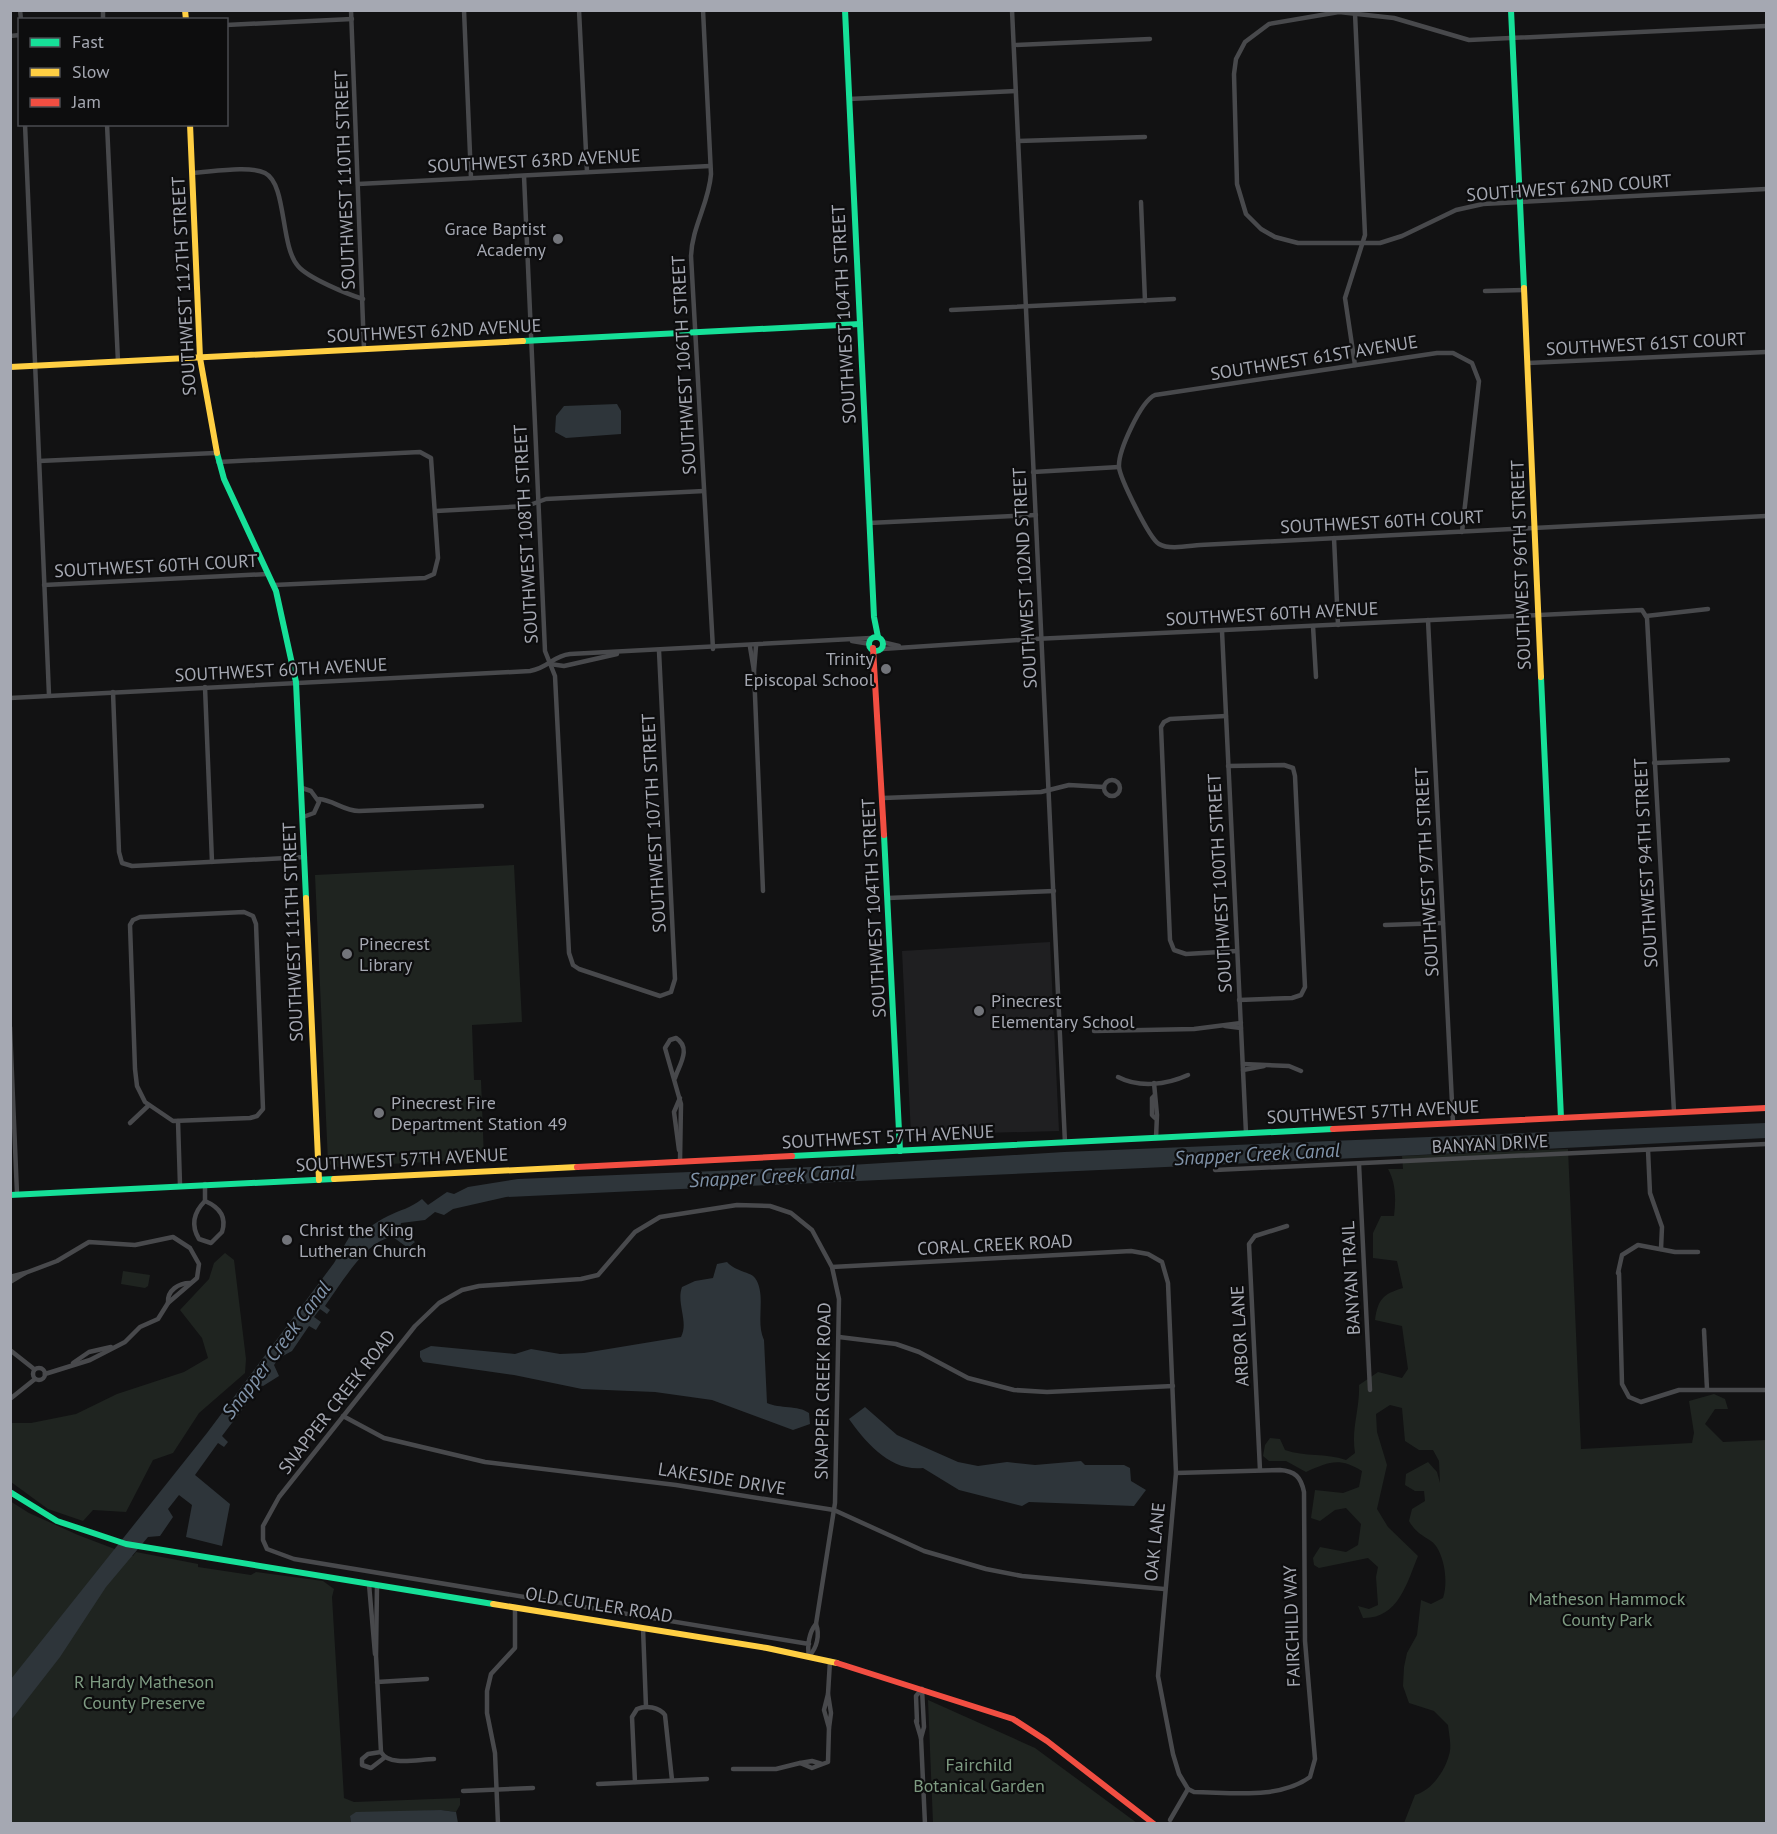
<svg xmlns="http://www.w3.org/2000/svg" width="1777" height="1834" font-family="'PT Sans',sans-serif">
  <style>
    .built { fill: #1f1f21 }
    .green { fill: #1f2420 }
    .water { fill: #2e353a }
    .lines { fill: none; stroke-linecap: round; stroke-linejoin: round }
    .street { stroke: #48494c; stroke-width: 4.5 }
    .fast { stroke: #16e098; stroke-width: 6 }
    .slow { stroke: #ffcf43; stroke-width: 6 }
    .jam { stroke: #f24e42; stroke-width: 6 }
    .poi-dot { fill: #72747a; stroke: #0d0d0e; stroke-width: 2 }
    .labels { text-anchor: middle; stroke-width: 4.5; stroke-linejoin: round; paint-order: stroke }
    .street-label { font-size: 18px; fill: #a5a8b2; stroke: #0d0d0e }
    .poi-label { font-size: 18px; fill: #a5a8b2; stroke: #0d0d0e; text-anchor: start }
    .park-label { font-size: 18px; fill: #7e9b82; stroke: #0d0d0e }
    .water-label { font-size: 20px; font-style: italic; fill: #8093a9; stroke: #0d0d0e }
  </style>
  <rect width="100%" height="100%" fill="#121213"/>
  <!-- built -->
  <path class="built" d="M1050,942l9,189 -148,4 -9,-184z"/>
  <!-- green -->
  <g class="green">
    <path d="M514,865l8,157 -50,3 2,55h7l3,79 -151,8 -5,-5 -13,-287z"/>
    <path d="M1568,1149l13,300 111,-6 2,-10 -5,-32 25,-7 11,5 3,10h-13l-10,15 18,18 43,-2v383h-362l11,-28c16,-4 30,-24 34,-40 3,-9 0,-20 -1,-30l-14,-14 -25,-8 -6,-17 1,-19 3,-14 10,-18 4,-35 10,4 12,-6c5,-15 2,-39 -7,-52 -5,-8 -18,-9 -27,-25l3,-12 13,-8 -1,-10h-9l-10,-6 1,-11 22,-12 9,10 3,11 -1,-22 -6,-11h-14l-14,-9 -3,-33 -12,-3 -14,9 1,18 10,33 -10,44 11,18 30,29c-11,27 -20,63 -55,62l-5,-12 11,3 9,-4 -2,-28 2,-10 -10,-9 -49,10 -5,-3 -1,-7 7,-11 26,5 12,-7 3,-21 -15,-16 -11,2 -15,11 -9,-3 4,-28 28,3 16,-6 3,-16c-23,-14 -33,-9 -56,1l-20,-11h-17l-6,-5 2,-11 5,-7 10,1 5,11c20,7 41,3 61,10l9,-7c-4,-24 5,-44 4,-68l19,-13 24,6 6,-9 -6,-43 -27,-6c3,-21 8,-26 28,-32l-6,-27 -24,-3v-25l8,-17h13c2,-16 2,-33 -6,-47h15l-1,-13z"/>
    <path d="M225,1253l9,7 12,99 -1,14 -46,40 -26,40 -20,7 -27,52 -33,-2 -10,11 -35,-12 -37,-27v-59h20l45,-9 41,-20 67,-22 24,-14 -6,-20 -22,-28 29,-31 5,-16z"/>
    <path d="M123,1271l27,4 -2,11 -3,2 -24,-4z"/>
    <path d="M10,1501l19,12 49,22 55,21 3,-4 62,12v3l53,8 5,-3 67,9 11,8 -2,8 12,201 10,4 106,-4v7l-4,7 -15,-2 -91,6 1,8 -340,-1z"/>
    <path d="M928,1700l107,48 102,75h-204z"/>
  </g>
  <!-- water -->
  <g class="water">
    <path d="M617,404l4,7v23l-55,4 -11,-6 1,-16 8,-10z"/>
    <path d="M1766,1123v15c-420,21 -840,40 -1260,59l-53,12 -9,6 -9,-3 -10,8 -24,3 -1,5 15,14 -7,6 -15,-11c-26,2 -53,48 -68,69l5,4 -3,4 -7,-5 -6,8 7,5 -5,8 -7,-4 -17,25 -13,7 -5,7 5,11 -16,10 -7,-2 -2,10 -32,42 6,6 -4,5 -6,-4 -23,32 35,29 -8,42 -36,-9 6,-32 -13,-10 -11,14 5,8 -13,19 -12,1 -42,50 -46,70 -49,63v-41l196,-246 127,-170 17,-29c16,-2 22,-11 37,-18 12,-6 23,-8 34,-17l6,6 19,-13 7,2 14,-7 50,-8 316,-13 230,-14z"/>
    <path d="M727,1262c9,10 24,10 28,16 12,17 0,43 9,62l3,63c13,6 31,2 42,10l1,11 -17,6 -81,-30 -57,-8 -73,-3 -68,-14 -91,-13 -3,-5v-6l11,-5 84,8 16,-5 29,5 24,-1 97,-16c8,-15 -5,-34 1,-50l13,-6 18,-3 4,-14z"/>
    <path d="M865,1407l32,28 61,27 20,4 29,-4 28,3 46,-4 4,4h39l6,3 1,13 15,9 -12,16 -105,-4 -7,4 -63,-16 -36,-22c-32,4 -58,-26 -74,-49z"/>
    <path d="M441,1810l15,2 2,11h-107l-1,-7 6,-4z"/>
  </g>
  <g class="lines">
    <!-- street -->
    <g class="street">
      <path d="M20,10l1,10"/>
      <path d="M103,10v10"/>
      <path d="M351,10l13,339"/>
      <path d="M464,10l7,168"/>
      <path d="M579,10l8,162"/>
      <path d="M703,10l8,164c-2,29 -19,53 -20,82l22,393"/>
      <path d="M1012,10l53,1133"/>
      <path d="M1355,13l10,222 -20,63 10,67"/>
      <path d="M226,25l126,-6"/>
      <path d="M1766,26l-297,14 -75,-22 -55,-6 -70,12 -24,18 -9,17 -2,15 3,110 9,30 15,15 14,8 23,6h82l22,-7 54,-26 27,-6 283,-15"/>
      <path d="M10,36l10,-1"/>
      <path d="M1014,45l136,-6"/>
      <path d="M849,99l167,-8"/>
      <path d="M25,124l24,571"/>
      <path d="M107,124l11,238"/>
      <path d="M1018,141l127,-4"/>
      <path d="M192,173c19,-1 57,-8 73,0 22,11 15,73 33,93 10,12 49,28 65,33"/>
      <path d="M524,176l21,475 10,25 14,277 4,12 6,4 81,27 11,-4 4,-13 -16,-328"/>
      <path d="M358,184l352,-18"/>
      <path d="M1141,202l4,99"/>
      <path d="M1485,291l39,-1"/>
      <path d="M951,310l223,-11"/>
      <path d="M1528,363l238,-11"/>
      <path d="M39,461l176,-8"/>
      <path d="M218,462l202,-10 11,6 7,100 -4,16 -9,4 -151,7"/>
      <path d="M1033,472l86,-5"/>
      <path d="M436,511l91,-5 19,-7 158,-8"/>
      <path d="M869,523l167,-8"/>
      <path d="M1462,532l17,-151 -7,-18 -19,-10h-16l-282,42c-14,6 -37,56 -36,72 1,11 30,71 40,77 10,6 29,2 41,1l566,-29"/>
      <path d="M1334,538l4,87"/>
      <path d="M44,585l224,-11"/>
      <path d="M1646,616l62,-7"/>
      <path d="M1428,620l25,503"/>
      <path d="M1313,626l3,51"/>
      <path d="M1222,631l24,502"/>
      <path d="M852,641l18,3"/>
      <path d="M882,642l17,4"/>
      <path d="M756,646l-2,25 9,220"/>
      <path d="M750,647l4,24"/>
      <path d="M882,649l152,-10 608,-29 5,8 27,494"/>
      <path d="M550,664l14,2 53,-12"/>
      <path d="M205,687l7,175"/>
      <path d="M113,692l6,160 3,11 10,3 173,-9"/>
      <path d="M10,698l520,-27c19,-3 22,-15 40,-17l301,-16"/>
      <path d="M1226,716l-56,3 -6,3 -3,5 9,213 4,10 12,4 51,-3"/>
      <path d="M1654,763l74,-3"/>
      <path d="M1228,766l56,-1 9,3 2,8 10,211 -4,8 -9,3 -53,2"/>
      <circle cx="1112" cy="788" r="8"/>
      <path d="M302,788l9,3 8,11 -5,11 -11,4"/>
      <path d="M883,798l158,-6 28,-7 35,2"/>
      <path d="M319,799c14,1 25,12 40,12l123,-5"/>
      <path d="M888,898l166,-7"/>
      <path d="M244,912l9,4 3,8 7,185 -6,7 -7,2 -77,3 -28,-19 -8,-16 -2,-17 -5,-144 3,-5 7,-3z"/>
      <path d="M1385,925l58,-2"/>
      <path d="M1225,1026l16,2"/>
      <path d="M10,1027l7,167"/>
      <path d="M1094,1031l100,-2 47,-6"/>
      <path d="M1243,1064l46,2 12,5"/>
      <path d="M1243,1070l21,-4"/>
      <path d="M1118,1077c21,11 48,8 70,-2"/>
      <path d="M675,1078c4,-13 17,-30 1,-40l-6,2 -5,8 16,56 -1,57"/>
      <path d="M1154,1083l3,32 -1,23"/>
      <path d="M1154,1096l-2,2v17l3,3"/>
      <path d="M178,1121l2,64"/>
      <path d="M130,1123l18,-17"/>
      <path d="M679,1150l-5,-38 6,-14"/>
      <path d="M1648,1150l2,43 12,34 -1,22"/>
      <path d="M1359,1164l11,226"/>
      <path d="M1215,1170l551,-26"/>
      <path d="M205,1184v17"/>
      <path d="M205,1201c14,6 22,16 17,31l-11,11 -12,-4c-9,-15 -5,-27 6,-38z"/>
      <path d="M832,1267l299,-16 17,3 14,8 6,21 8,190 -18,203 15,78 6,20 9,15"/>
      <path d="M1618,1273l4,-18 16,-10 37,7h23"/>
      <path d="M1619,1273l3,111 7,13 12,5 38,-12h87"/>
      <path d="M10,1277l15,-4"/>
      <path d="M10,1282l15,-9 32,-12 32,-19 46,3 38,-8 17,11 9,16 -2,14 -29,25 -10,16 -18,8 -15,15 -35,18 -45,14"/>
      <path d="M168,1303c-1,-13 11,-20 22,-20"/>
      <path d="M1704,1330l3,59"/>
      <path d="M839,1337l57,7 23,8 49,26 46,12 33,2 126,-6"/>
      <path d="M10,1350l24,19"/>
      <path d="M73,1363l16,-11 22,-5"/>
      <circle cx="39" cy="1374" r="6"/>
      <path d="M10,1399l25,-20"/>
      <path d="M343,1416l41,22 101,24 191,23 158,25 90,41 62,18 36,7 142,13"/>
      <path d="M1260,1470l-11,-226 6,-8 32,-10"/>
      <path d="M1176,1473l104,-3c15,1 21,7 24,22l1,149 10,118 -5,18c-31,23 -81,15 -116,15l-6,-3"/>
      <path d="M369,1584l6,70"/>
      <path d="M377,1585l-1,71 5,96c8,15 38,7 53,7"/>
      <path d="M643,1628l3,79"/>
      <path d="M809,1644l-515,-85 -27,-10 -4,-9v-14l16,-29 136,-171 24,-23 23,-13 17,-4 102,-7 17,-4 37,-43 25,-15 77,-12 33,1 21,7 21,17 20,37 7,32 -4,204 -19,121c-7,8 -9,22 -7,32"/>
      <path d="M809,1656c8,-8 11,-21 7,-32"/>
      <path d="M377,1682l50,-3"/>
      <path d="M922,1689l2,38 -3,11 4,86"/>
      <path d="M828,1694l3,19 -2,15 -5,-18z"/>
      <path d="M828,1694l2,-33"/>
      <path d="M916,1721l5,17"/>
      <path d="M917,1722l-1,-26 6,-7"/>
      <path d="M381,1752l-13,2 -6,5v6l9,3 13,-10"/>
      <path d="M822,1764l-10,-3 -12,2 12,5 16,-6 1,-34"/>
      <path d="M733,1769h43l24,-6"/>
      <path d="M635,1782l-3,-65 5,-8c9,-4 22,-2 28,6l7,65"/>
      <path d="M598,1784l109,-5"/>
      <path d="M463,1791l70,-3"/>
      <path d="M1170,1820l18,-31"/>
      <path d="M498,1824l-3,-71 -8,-40v-22l4,-17 24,-26v-41"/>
    </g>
    <!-- fast -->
    <g class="fast">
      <path d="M845,10l29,607 4,20"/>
      <path d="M1511,10l13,278"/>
      <path d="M523,341l337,-17"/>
      <path d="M217,453l7,26 52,112 20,91 10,216"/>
      <circle cx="876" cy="644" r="7"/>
      <path d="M1541,677l20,441"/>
      <path d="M884,835l16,316"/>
      <path d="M792,1156l541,-27"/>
      <path d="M10,1195l324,-16"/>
      <path d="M10,1492l47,29 69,23 367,60"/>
    </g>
    <!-- slow -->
    <g class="slow">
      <path d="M185,10l1,10"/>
      <path d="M190,124l10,234 17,95"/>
      <path d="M1524,288l17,389"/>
      <path d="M10,367l513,-26"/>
      <path d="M306,898l13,282"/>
      <path d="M334,1179l243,-12"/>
      <path d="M493,1604l274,44 70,15"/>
    </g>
    <!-- jam -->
    <g class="jam">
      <path d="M873,648l11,187"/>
      <path d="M1333,1129l433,-21"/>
      <path d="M577,1167l215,-11"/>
      <path d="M837,1663l176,56 34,22 107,83"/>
    </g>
  </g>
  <!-- markers -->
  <g class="poi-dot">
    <circle cx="558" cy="239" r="6"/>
    <circle cx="886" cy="669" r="6"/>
    <circle cx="347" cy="954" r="6"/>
    <circle cx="979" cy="1011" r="6"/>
    <circle cx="379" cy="1113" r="6"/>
    <circle cx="287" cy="1240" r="6"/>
  </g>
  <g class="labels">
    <!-- street labels -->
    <g class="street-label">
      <text transform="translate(534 161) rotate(-3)" y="6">SOUTHWEST 63RD AVENUE</text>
      <text transform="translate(345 180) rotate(-92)" y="6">SOUTHWEST 110TH STREET</text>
      <text transform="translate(1569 188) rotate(-4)" y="6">SOUTHWEST 62ND COURT</text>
      <text transform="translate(184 286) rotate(-93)" y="6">SOUTHWEST 112TH STREET</text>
      <text transform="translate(844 314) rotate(-93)" y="6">SOUTHWEST 104TH STREET</text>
      <text transform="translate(434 331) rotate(-3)" y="6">SOUTHWEST 62ND AVENUE</text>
      <text transform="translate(1646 344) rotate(-3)" y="6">SOUTHWEST 61ST COURT</text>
      <text transform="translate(1314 358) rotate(-9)" y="6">SOUTHWEST 61ST AVENUE</text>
      <text transform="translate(684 365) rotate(-93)" y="6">SOUTHWEST 106TH STREET</text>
      <text transform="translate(1382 522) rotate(-3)" y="6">SOUTHWEST 60TH COURT</text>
      <text transform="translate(526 534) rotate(-93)" y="6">SOUTHWEST 108TH STREET</text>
      <text transform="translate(1521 565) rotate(-92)" y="6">SOUTHWEST 96TH STREET</text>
      <text transform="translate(156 566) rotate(-3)" y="6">SOUTHWEST 60TH COURT</text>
      <text transform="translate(1025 578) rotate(-93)" y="6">SOUTHWEST 102ND STREET</text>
      <text transform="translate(1272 614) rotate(-3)" y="6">SOUTHWEST 60TH AVENUE</text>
      <text transform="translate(281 670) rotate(-3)" y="6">SOUTHWEST 60TH AVENUE</text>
      <text transform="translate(654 823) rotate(-93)" y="6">SOUTHWEST 107TH STREET</text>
      <text transform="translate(1646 863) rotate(-93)" y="6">SOUTHWEST 94TH STREET</text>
      <text transform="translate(1427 872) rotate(-93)" y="6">SOUTHWEST 97TH STREET</text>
      <text transform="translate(1220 883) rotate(-93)" y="6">SOUTHWEST 100TH STREET</text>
      <text transform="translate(874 908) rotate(-93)" y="6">SOUTHWEST 104TH STREET</text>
      <text transform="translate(293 932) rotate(-92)" y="6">SOUTHWEST 111TH STREET</text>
      <text transform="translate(1373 1112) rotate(-3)" y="6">SOUTHWEST 57TH AVENUE</text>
      <text transform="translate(888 1137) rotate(-3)" y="6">SOUTHWEST 57TH AVENUE</text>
      <text transform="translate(1490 1144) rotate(-3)" y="6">BANYAN DRIVE</text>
      <text transform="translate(402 1160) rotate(-3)" y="6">SOUTHWEST 57TH AVENUE</text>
      <text transform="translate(995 1245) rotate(-3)" y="6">CORAL CREEK ROAD</text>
      <text transform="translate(1351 1278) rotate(-93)" y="6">BANYAN TRAIL</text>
      <text transform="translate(1240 1336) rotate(-93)" y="6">ARBOR LANE</text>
      <text transform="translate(823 1391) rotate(-89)" y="6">SNAPPER CREEK ROAD</text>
      <text transform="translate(337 1402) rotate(-52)" y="6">SNAPPER CREEK ROAD</text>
      <text transform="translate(722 1479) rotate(9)" y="6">LAKESIDE DRIVE</text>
      <text transform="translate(1155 1542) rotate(-84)" y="6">OAK LANE</text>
      <text transform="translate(599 1605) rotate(9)" y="6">OLD CUTLER ROAD</text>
      <text transform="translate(1292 1626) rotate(-92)" y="6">FAIRCHILD WAY</text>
    </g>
    <!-- poi labels -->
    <g class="poi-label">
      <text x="546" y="235" text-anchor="end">Grace Baptist<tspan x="546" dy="21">Academy</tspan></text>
      <text x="874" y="665" text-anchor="end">Trinity<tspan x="874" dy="21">Episcopal School</tspan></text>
      <text x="359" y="950">Pinecrest<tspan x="359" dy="21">Library</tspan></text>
      <text x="991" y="1007">Pinecrest<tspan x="991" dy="21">Elementary School</tspan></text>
      <text x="391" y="1109">Pinecrest Fire<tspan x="391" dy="21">Department Station 49</tspan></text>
      <text x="299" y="1236">Christ the King<tspan x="299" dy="21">Lutheran Church</tspan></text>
    </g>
    <!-- park labels -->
    <g class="park-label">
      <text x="1607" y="1605">Matheson Hammock<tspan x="1607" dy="21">County Park</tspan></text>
      <text x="144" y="1688">R Hardy Matheson<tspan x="144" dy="21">County Preserve</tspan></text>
      <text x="979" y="1771">Fairchild<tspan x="979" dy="21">Botanical Garden</tspan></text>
    </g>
    <!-- water labels -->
    <g class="water-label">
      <text transform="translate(1257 1154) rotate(-3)" y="7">Snapper Creek Canal</text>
      <text transform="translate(772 1176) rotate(-3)" y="7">Snapper Creek Canal</text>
      <text transform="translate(276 1350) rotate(-53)" y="7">Snapper Creek Canal</text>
    </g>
  </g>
  <!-- border -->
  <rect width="1777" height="1834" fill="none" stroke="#a5a8b2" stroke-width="24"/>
  <!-- legend -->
  <rect x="18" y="18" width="210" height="108" fill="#0d0d0e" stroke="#4a4b50" stroke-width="1.5"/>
  <rect x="30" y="38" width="30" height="9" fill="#16e098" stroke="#4a4b50" stroke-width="1.5"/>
  <text x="72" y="48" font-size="18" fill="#a5a8b2">Fast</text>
  <rect x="30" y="68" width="30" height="9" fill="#ffcf43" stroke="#4a4b50" stroke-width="1.5"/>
  <text x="72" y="78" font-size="18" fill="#a5a8b2">Slow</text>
  <rect x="30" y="98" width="30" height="9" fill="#f24e42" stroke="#4a4b50" stroke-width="1.5"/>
  <text x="72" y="108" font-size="18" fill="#a5a8b2">Jam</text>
</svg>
